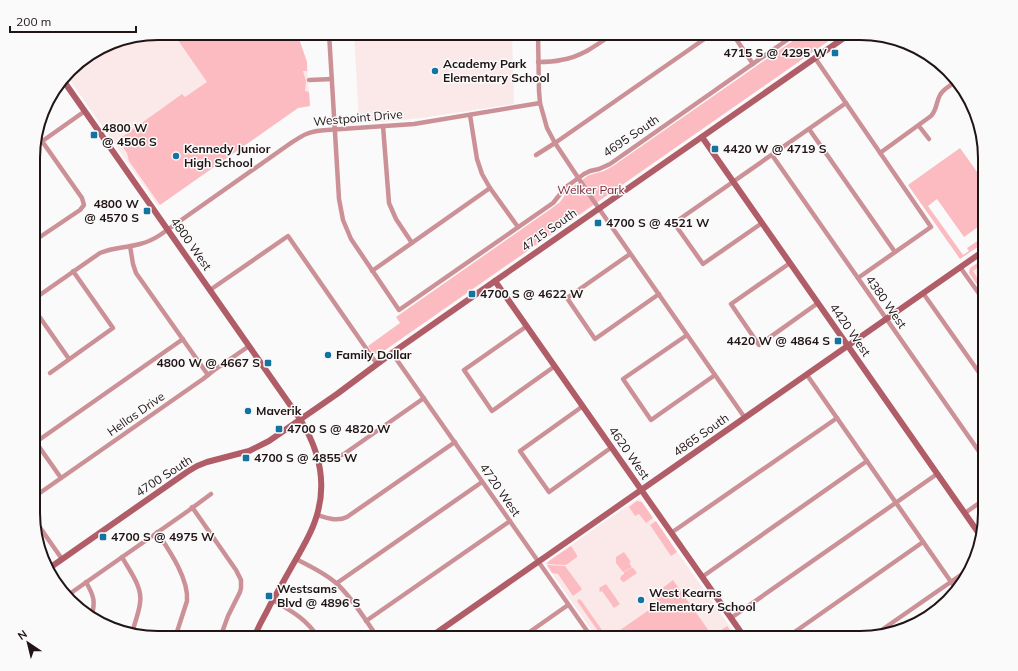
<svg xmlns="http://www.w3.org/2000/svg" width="1018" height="671" font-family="Mulish,sans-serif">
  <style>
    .built { fill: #fbe9ea }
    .green { fill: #fbbbc0 }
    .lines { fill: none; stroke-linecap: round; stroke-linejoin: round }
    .street { stroke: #cc9197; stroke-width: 4.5 }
    .secondary { stroke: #b05d68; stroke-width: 6 }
    .poi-dot { fill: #1374a1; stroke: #fafafa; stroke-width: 1.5 }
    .labels { text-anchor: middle; stroke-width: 3; stroke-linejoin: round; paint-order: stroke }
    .poi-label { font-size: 12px; font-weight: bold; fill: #201415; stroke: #fafafa; text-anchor: start }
    .street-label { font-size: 12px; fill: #201415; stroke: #fafafa }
    .park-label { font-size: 12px; fill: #7c1e32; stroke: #fafafa }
    .rim { fill: none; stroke: #201415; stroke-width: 2 }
  </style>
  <rect width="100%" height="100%" fill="#fafafa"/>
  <!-- built -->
  <g class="built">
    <path d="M158,33h139l10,29 3,44 -12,2 -140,98 -91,-130 8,-12 36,-22z"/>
    <path d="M354,33h158l2,71 -92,14 -43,4h-20z"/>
    <path d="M985,258v38l-10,-14v-2l-6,-7v-2l1,-3z"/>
    <path d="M639,498l99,140h-141l-52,-75z"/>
  </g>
  <!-- green -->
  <g class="green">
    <path d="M173,33h124l10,29v9h-4l3,10 -1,10 4,1 1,14 -12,2 -138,97 -31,-44 -2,-8 -9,-13 64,-46 3,3 22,-15z"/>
    <path d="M804,33h36l-459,320 -4,1 -5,-2 -4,-6 32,-23 -4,-6 156,-109 8,-6 9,-13 20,-14 15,-4 9,-5z"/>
    <path d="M960,148l25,35v39l-21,15 -27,-38 -9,7 35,49 6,-4 -2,-3 18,-12v6l-25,17 -52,-74z"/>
    <path d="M985,258v4l-12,9 8,13 -3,2 -9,-13 1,-5z"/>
    <path d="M637,501l5,1 11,16 -7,5 -7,-9 -4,2 -6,-9z"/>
    <path d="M656,521l21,31 -6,4 -21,-31z"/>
    <path d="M571,546l6,9v2l-11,8 -19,-1 2,-3z"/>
    <path d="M624,552l7,10 -2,1 3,4 -9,5 -7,-9v-6z"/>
    <path d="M547,565l18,1 17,23 -1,1 -8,6 -15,-22 -6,-1z"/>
    <path d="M631,568h2l4,5 -13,9h-1l-3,-3 1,-3 3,-2v-2z"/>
    <path d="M673,580l36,51c7,4 12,-1 18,-5l9,12h-113l-3,-5 -6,4 -1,-2 46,-32 -3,-5 5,-4 -1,-4z"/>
    <path d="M606,584l14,20 -6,4 -12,-17 -2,1 -1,-1 1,-1 -1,-2z"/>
    <path d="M579,599l2,1 23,33v2l-6,3 -3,-4 3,-3 -21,-30z"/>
  </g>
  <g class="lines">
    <!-- street -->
    <g class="street">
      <path d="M329,33l10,166 4,21 8,19 48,71 154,-107 13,-16 18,-13 6,-3 9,-2 11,-5 187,-131"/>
      <path d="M538,33l1,58 1,12 7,25 8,15 38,57 152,218"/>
      <path d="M732,33l21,31"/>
      <path d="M815,58l116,169 -73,51"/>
      <path d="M538,62c8,0 15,0 23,-2 20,-3 36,-15 53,-27"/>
      <path d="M309,80l23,-1"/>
      <path d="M470,115l7,44 5,15 8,14 28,39"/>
      <path d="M383,126l6,77 7,16 16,24"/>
      <path d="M919,126l10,13"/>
      <path d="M809,129l86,123"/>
      <path d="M978,132l1,-1"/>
      <path d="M34,147l51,-36"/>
      <path d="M880,153l51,-37c6,-6 5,-14 9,-21 3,-6 10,-9 15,-13"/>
      <path d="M536,155l19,-12 158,-110"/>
      <path d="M772,155l213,305"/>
      <path d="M762,223l-59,41 -29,-41 172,-120"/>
      <path d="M34,241l46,-31 4,-5 -2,-7 -45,-64"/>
      <path d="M130,246l3,18 3,9 72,102"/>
      <path d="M630,254l-63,44 28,41 64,-45"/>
      <path d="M790,263l-59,41 28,41 59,-42"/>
      <path d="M960,267l25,35"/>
      <path d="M372,271l118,-83"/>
      <path d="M210,290l78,-54 89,128"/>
      <path d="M923,293l62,88"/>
      <path d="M34,299l66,-46c14,-6 26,-5 40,-9 8,-2 14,-5 20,-9l128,-90c15,-10 20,-14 39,-15l87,-6 126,-21"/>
      <path d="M34,309l35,50"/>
      <path d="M527,326l-63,44 28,41 63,-45"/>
      <path d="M687,335l-64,44 28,41 64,-45"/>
      <path d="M392,353l200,285"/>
      <path d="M50,373l63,-45 -40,-57"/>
      <path d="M807,375l149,214"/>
      <path d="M583,406l-63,45 29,41 63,-45"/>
      <path d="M35,441l26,37"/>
      <path d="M36,442l147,-103"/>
      <path d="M319,462l15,-4 10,-4 80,-56"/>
      <path d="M34,497l169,-118 10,-8 36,-25"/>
      <path d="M192,507l44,63 5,10v8l-1,4 -12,24 -8,22"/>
      <path d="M965,513l20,-14"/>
      <path d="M317,515c10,3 20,7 30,2l108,-75"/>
      <path d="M34,519l28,40"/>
      <path d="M157,532c12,18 32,47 30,69l-12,37"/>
      <path d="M671,533l166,-115"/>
      <path d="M37,536l6,-4"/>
      <path d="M122,557c7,13 21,30 18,46 -1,10 -6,21 -8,31"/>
      <path d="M296,559c14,7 29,14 40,24 16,14 30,38 42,55"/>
      <path d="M702,577l165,-116"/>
      <path d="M86,582c8,14 10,20 5,36"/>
      <path d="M337,583l145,-101"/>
      <path d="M68,595l120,-84 23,-17"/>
      <path d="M273,600c20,12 32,18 46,38"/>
      <path d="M731,618l206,-144"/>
      <path d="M366,621l144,-100"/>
      <path d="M873,636l95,-66"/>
      <path d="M521,638l47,-33"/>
      <path d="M786,638l137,-96"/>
    </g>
    <!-- secondary -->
    <g class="secondary">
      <path d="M63,80l237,339c20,32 28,66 15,102 -4,12 -10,22 -16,33 -10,17 -19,34 -29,51 -5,11 -12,21 -16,33"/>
      <path d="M702,137l278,398"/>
      <path d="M495,281l250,357"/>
      <path d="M48,569l139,-97 10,-6 10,-4 42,-11 20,-10 68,-47 55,-41 103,-72 356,-248"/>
      <path d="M429,638l556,-388"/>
    </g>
  </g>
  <!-- markers -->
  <g class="poi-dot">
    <rect x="831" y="49" width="8" height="8" rx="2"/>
    <circle cx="435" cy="71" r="4"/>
    <rect x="90" y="131" width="8" height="8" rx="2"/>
    <rect x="711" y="145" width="8" height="8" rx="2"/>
    <circle cx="176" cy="156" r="4"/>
    <rect x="143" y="207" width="8" height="8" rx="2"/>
    <rect x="594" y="219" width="8" height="8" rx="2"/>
    <rect x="468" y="290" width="8" height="8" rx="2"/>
    <rect x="834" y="337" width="8" height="8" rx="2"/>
    <circle cx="328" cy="355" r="4"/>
    <rect x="264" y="359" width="8" height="8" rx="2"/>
    <circle cx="248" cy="411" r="4"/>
    <rect x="275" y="425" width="8" height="8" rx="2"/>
    <rect x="242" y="454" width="8" height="8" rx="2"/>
    <rect x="99" y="533" width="8" height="8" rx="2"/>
    <rect x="265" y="592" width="8" height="8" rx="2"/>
    <circle cx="641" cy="600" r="4"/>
  </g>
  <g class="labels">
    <!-- poi labels -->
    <g class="poi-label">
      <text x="827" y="57" text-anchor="end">4715 S @ 4295 W</text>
      <text x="443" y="68">Academy Park<tspan x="443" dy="14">Elementary School</tspan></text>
      <text x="102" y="132">4800 W<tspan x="102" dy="14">@ 4506 S</tspan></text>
      <text x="184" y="153">Kennedy Junior<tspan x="184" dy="14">High School</tspan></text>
      <text x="723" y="153">4420 W @ 4719 S</text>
      <text x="139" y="208" text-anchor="end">4800 W<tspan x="139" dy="14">@ 4570 S</tspan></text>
      <text x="606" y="227">4700 S @ 4521 W</text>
      <text x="480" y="298">4700 S @ 4622 W</text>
      <text x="830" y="345" text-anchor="end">4420 W @ 4864 S</text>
      <text x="336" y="359">Family Dollar</text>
      <text x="260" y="367" text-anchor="end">4800 W @ 4667 S</text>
      <text x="256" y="415">Maverik</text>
      <text x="287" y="433">4700 S @ 4820 W</text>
      <text x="254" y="462">4700 S @ 4855 W</text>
      <text x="111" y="541">4700 S @ 4975 W</text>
      <text x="277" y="593">Westsams<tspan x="277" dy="14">Blvd @ 4896 S</tspan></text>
      <text x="649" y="597">West Kearns<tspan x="649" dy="14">Elementary School</tspan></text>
    </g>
    <!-- street labels -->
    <g class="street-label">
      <text transform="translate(358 118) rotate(-5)" y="4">Westpoint Drive</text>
      <text transform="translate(631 136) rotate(-34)" y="4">4695 South</text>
      <text transform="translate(549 230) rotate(-35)" y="4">4715 South</text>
      <text transform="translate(191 244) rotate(55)" y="4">4800 West</text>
      <text transform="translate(886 302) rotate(55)" y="4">4380 West</text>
      <text transform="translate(850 330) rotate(55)" y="4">4420 West</text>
      <text transform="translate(136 414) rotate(-35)" y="4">Hellas Drive</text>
      <text transform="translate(701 435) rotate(-35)" y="4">4865 South</text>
      <text transform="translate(629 453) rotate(55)" y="4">4620 West</text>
      <text transform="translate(164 476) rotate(-33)" y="4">4700 South</text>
      <text transform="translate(500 490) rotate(55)" y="4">4720 West</text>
    </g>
    <!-- park labels -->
    <g class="park-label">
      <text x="591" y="194">Welker Park</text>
    </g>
  </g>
  <!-- crop -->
  <path d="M0 0H1018V671H0ZM158 40H860A118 118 0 0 1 978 158V513A118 118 0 0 1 860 631H158A118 118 0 0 1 40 513V158A118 118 0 0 1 158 40Z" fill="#fafafa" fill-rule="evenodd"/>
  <path class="rim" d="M158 40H860A118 118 0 0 1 978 158V513A118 118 0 0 1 860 631H158A118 118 0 0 1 40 513V158A118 118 0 0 1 158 40Z"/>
  <!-- north arrow -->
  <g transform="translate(28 643) rotate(325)" stroke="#fafafa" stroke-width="3" paint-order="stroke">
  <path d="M0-3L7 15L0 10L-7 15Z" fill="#201415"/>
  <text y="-6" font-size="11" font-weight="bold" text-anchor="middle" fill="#201415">N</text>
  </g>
  <!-- scale -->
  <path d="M10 26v6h126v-6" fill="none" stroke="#201415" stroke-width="2"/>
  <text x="16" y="26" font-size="12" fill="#201415" stroke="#fafafa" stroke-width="3" paint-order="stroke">200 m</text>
</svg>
